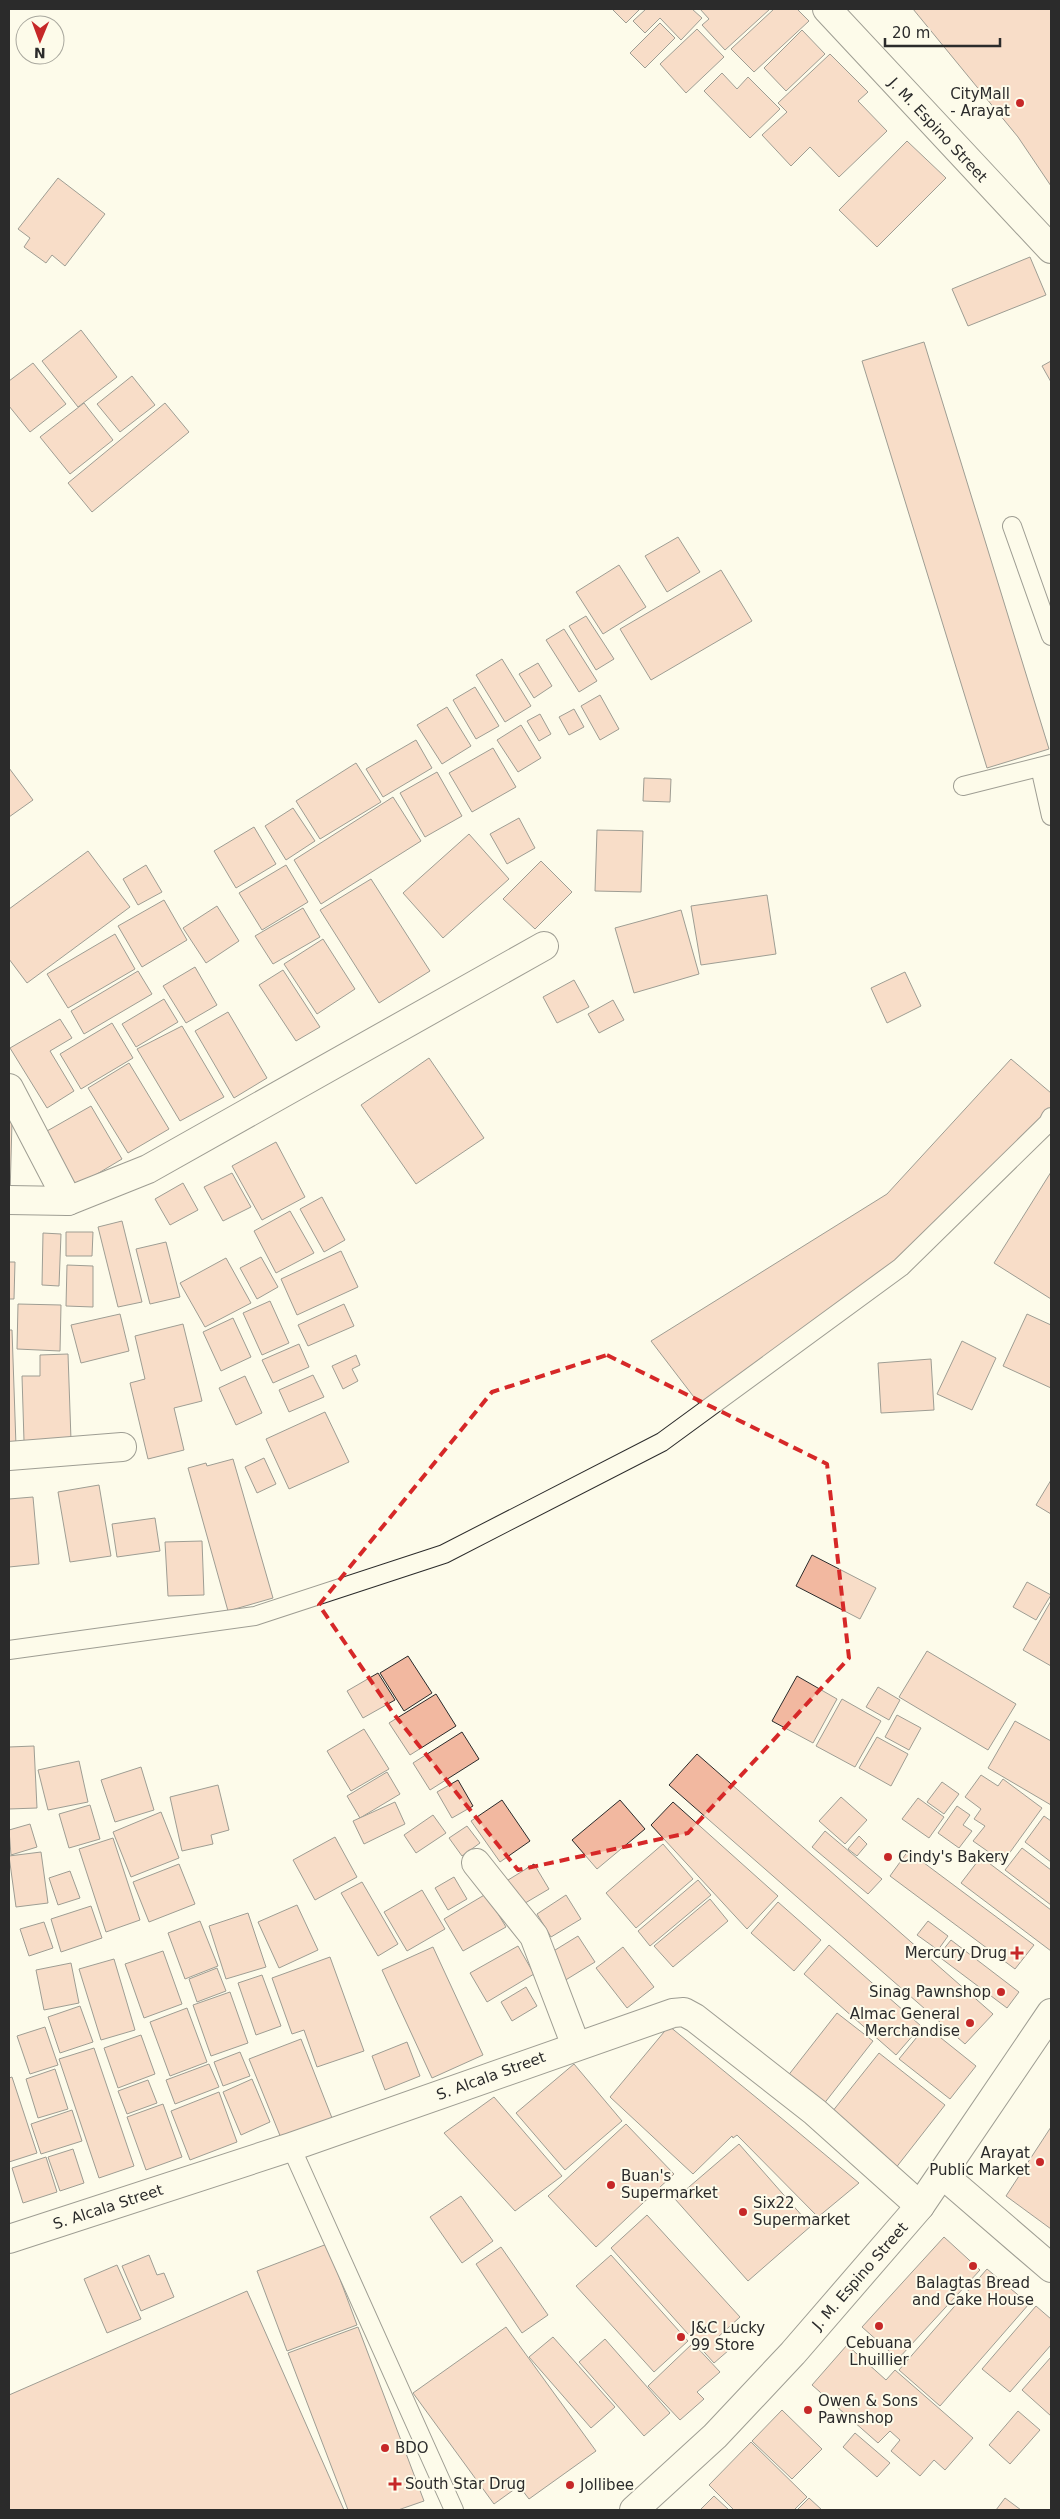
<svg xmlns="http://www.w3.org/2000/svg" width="1060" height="2519" font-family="'DejaVu Sans',sans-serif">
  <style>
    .building { fill: #f2b8a0; stroke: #2b2b2b }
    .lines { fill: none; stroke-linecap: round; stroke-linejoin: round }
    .lane-casing { stroke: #2b2b2b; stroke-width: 20 }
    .street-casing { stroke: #2b2b2b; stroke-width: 30 }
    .secondary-casing { stroke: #2b2b2b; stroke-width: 30 }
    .lane { stroke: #fdfbea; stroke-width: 18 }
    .street { stroke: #fdfbea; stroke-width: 28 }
    .secondary { stroke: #fdfbea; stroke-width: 28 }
    .marked { fill: none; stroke: #d62828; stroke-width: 4; stroke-dasharray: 10 6; stroke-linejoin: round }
    .poi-dot { fill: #c62828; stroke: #fdfbea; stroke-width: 2 }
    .labels { text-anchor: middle; stroke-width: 4; stroke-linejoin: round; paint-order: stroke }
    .poi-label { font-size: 15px; fill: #2b2b2b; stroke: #fdfbea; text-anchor: start }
    .street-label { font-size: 15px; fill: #2b2b2b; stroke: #fdfbea }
  </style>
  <rect width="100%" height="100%" fill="#fdfbea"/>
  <!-- building -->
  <g class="building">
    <path d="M612,9h28l-14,14z"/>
    <path d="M646,9h46l10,9 -21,22 -21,-22 -15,15 -12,-12z"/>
    <path d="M700,9h70l-45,41 -23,-25 7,-6z"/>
    <path d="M774,9h23l12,12 -55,51 -23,-23z"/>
    <path d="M913,9h138v177l-33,-49z"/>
    <path d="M660,23l15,15 -30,30 -15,-15z"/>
    <path d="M697,29l27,28 -38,36 -26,-29z"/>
    <path d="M802,30l23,24 -39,37 -22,-23z"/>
    <path d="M830,54l38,38 -10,9 29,30 -48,46 -29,-30 -19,19 -29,-31 25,-23 -9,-9z"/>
    <path d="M722,73l15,16 11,-12 32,32 -30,29 -46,-47z"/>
    <path d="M907,141l39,37 -69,69 -38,-37z"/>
    <path d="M58,178l47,36 -40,52 -13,-11 -6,8 -22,-16 6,-9 -12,-9z"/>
    <path d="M1030,257l16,38 -78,31 -16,-37z"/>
    <path d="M81,330l36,47 -39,30 -36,-46z"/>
    <path d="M924,342l125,407 -62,19 -125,-407z"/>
    <path d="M1051,361v21l-9,-16z"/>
    <path d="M33,363l33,41 -36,28 -21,-26v-25z"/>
    <path d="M132,376l23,29 -35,27 -23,-28z"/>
    <path d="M84,403l29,37 -43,34 -30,-37z"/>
    <path d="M165,403l24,29 -97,80 -24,-29z"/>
    <path d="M678,537l22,35 -33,20 -22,-36z"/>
    <path d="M619,565l27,42 -43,27 -27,-42z"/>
    <path d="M721,570l31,51 -101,59 -31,-51z"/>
    <path d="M586,616l28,43 -18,11 -27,-44z"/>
    <path d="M564,629l33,52 -18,11 -33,-52z"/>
    <path d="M502,659l29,47 -26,16 -29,-47z"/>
    <path d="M538,663l14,23 -18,12 -15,-24z"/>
    <path d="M475,687l24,39 -23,13 -23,-39z"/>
    <path d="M600,695l19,34 -19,11 -19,-34z"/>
    <path d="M447,707l24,39 -29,18 -25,-39z"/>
    <path d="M574,709l10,18 -15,8 -10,-18z"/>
    <path d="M540,714l11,20 -12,7 -12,-20z"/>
    <path d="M521,725l20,33 -23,14 -21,-32z"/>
    <path d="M416,740l16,28 -49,29 -17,-28z"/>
    <path d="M493,748l23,39 -44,25 -23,-39z"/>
    <path d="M356,763l25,39 -61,37 -24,-38z"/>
    <path d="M9,768l24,32 -24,17z"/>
    <path d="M437,772l25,44 -37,21 -25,-44z"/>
    <path d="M644,778l27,1 -1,23 -27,-1z"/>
    <path d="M393,797l28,44 -100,63 -27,-44z"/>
    <path d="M293,808l22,33 -29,19 -21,-34z"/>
    <path d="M519,818l16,30 -28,16 -17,-30z"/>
    <path d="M254,827l22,37 -40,24 -22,-37z"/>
    <path d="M597,830l46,1 -2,61 -46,-1z"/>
    <path d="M469,834l40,45 -66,59 -40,-45z"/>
    <path d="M88,851l42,56 -103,76 -18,-24v-50z"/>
    <path d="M541,861l31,31 -37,37 -32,-30z"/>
    <path d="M146,865l16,27 -24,13 -15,-26z"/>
    <path d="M286,865l22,37 -46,28 -23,-37z"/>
    <path d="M371,879l59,92 -51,32 -59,-93z"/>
    <path d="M767,895l9,59 -75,11 -10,-59z"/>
    <path d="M164,900l23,40 -45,27 -24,-41z"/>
    <path d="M217,906l22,35 -33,22 -23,-35z"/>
    <path d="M303,908l17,29 -47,27 -18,-28z"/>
    <path d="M681,910l18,64 -65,19 -19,-65z"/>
    <path d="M115,934l20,35 -67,39 -21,-34z"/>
    <path d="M323,939l32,50 -38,25 -33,-50z"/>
    <path d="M195,967l22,38 -31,18 -23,-37z"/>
    <path d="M283,970l37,57 -24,14 -37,-56z"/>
    <path d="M138,971l14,23 -68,40 -13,-23z"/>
    <path d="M905,972l16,34 -34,17 -16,-35z"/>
    <path d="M574,980l15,27 -32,16 -14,-26z"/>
    <path d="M164,999l14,23 -42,25 -14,-23z"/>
    <path d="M613,1000l11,20 -25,13 -11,-19z"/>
    <path d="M228,1012l39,66 -33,20 -39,-67z"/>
    <path d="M60,1019l12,19 -22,13 24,40 -27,17 -37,-60z"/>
    <path d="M112,1023l21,35 -52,31 -21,-35z"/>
    <path d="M182,1026l42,71 -44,24 -43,-72z"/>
    <path d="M429,1058l55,80 -68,46 -55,-79z"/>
    <path d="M1011,1059l40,34v16l-152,154 -199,142 -49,-64 236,-147z"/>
    <path d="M129,1063l40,66 -41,24 -40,-65z"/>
    <path d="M91,1106l31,53 -50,30 -32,-54z"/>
    <path d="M9,1121h3l-2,74h-1z"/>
    <path d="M276,1142l29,55 -43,23 -30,-54z"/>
    <path d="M1051,1172v127l-57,-36z"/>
    <path d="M232,1173l19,34 -28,14 -19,-34z"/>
    <path d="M183,1183l15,27 -28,15 -15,-26z"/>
    <path d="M322,1197l23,43 -21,12 -24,-43z"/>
    <path d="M290,1211l24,42 -38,20 -22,-42z"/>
    <path d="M122,1221l20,81 -24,5 -20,-80z"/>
    <path d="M66,1232h27l-1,24h-26z"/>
    <path d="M43,1233l18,1 -2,52 -17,-1z"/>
    <path d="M166,1242l14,55 -30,7 -14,-55z"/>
    <path d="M341,1251l17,36 -61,28 -16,-36z"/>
    <path d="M261,1257l17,30 -21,12 -17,-31z"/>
    <path d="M226,1258l25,45 -46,24 -25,-44z"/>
    <path d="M9,1262h6l-1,37h-5z"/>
    <path d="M67,1265l26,1v41l-27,-1z"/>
    <path d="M270,1301l19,42 -27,12 -19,-42z"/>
    <path d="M18,1304l43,1 -1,46 -43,-2z"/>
    <path d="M344,1304l10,22 -46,20 -10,-21z"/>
    <path d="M120,1314l9,37 -48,12 -10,-38z"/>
    <path d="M1027,1314l24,11v63l-48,-22z"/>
    <path d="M233,1318l18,39 -30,14 -18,-39z"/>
    <path d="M183,1324l19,77 -28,7 10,42 -36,9 -18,-76 15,-4 -10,-43z"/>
    <path d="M9,1330h3l4,116 -7,1z"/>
    <path d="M962,1341l34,17 -24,52 -35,-16z"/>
    <path d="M299,1344l10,23 -36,16 -11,-23z"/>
    <path d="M68,1354l3,86 -47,1 -2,-65h18v-21z"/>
    <path d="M356,1355l4,10 -8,4 6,12 -15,8 -11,-23z"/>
    <path d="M931,1359l3,51 -53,3 -3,-50z"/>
    <path d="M313,1375l11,22 -35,15 -10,-22z"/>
    <path d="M245,1376l17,37 -26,12 -17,-37z"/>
    <path d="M325,1412l24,50 -60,27 -23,-50z"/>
    <path d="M264,1458l12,26 -19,9 -12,-26z"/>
    <path d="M233,1459l40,139 -45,13 -40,-143 18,-5 1,3z"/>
    <path d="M1051,1480v34l-15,-9z"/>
    <path d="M99,1485l12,71 -41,6 -12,-70z"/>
    <path d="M33,1497l6,67 -30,3v-68z"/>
    <path d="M155,1518l5,33 -43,6 -5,-33z"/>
    <path d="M202,1541l2,54 -36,1 -3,-54z"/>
    <path d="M812,1555l64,33 -16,31 -64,-33z"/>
    <path d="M1027,1582l24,13 -15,25 -23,-13z"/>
    <path d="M1051,1601v65l-28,-16z"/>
    <path d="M927,1651l89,53 -28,46 -89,-53z"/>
    <path d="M408,1656l24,37 -28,18 -24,-38z"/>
    <path d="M378,1673l17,27 -32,18 -16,-27z"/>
    <path d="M797,1676l40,23 -24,44 -41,-22z"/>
    <path d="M878,1687l22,13 -11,20 -23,-13z"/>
    <path d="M436,1694l20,32 -46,29 -21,-32z"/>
    <path d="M842,1699l39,22 -26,46 -39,-21z"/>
    <path d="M897,1715l24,13 -12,22 -24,-13z"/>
    <path d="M1015,1721l36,20v64l-63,-37z"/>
    <path d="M364,1729l25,40 -38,22 -24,-40z"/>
    <path d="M462,1732l17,27 -49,31 -17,-27z"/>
    <path d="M877,1737l31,17 -17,32 -32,-18z"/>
    <path d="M34,1746l3,62 -28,1v-62z"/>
    <path d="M697,1754l296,260 -28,30 -296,-259z"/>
    <path d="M79,1761l9,41 -40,8 -10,-40z"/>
    <path d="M141,1767l13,43 -39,12 -14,-42z"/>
    <path d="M387,1772l13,22 -40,24 -13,-22z"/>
    <path d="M981,1775l17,11 5,-7 39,29 -39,54 -30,-21 12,-15 -11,-7 7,-10 -16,-12z"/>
    <path d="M458,1780l15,26 -21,12 -15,-26z"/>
    <path d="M942,1782l17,12 -15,20 -17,-12z"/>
    <path d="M218,1785l11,45 -18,5 2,9 -31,7 -12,-54z"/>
    <path d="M841,1797l26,23 -22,24 -26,-23z"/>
    <path d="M918,1798l26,19 -15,21 -27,-19z"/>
    <path d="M502,1800l28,41 -30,21 -29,-41z"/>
    <path d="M620,1800l25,29 -48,40 -25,-29z"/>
    <path d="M395,1802l10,22 -41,20 -11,-23z"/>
    <path d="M673,1802l105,94 -31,33 -96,-104z"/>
    <path d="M90,1805l10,34 -31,9 -10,-34z"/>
    <path d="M957,1806l13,9 -7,10 9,6 -13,17 -21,-15z"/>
    <path d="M161,1812l18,46 -48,19 -18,-45z"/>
    <path d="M433,1815l13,18 -30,20 -12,-18z"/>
    <path d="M1044,1816l7,5v41l-26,-20z"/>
    <path d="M30,1824l7,23 -26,8 -2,-25z"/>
    <path d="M467,1826l13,17 -18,13 -13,-18z"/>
    <path d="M825,1831l57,48 -14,15 -56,-47z"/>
    <path d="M859,1836l8,8 -10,12 -9,-7z"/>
    <path d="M335,1837l22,40 -42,23 -22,-40z"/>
    <path d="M113,1838l27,82 -34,12 -27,-83z"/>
    <path d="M663,1844l30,35 -57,49 -30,-35z"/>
    <path d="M1022,1848l29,22v35l-46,-35z"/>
    <path d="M908,1851l126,94 -19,24 -125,-93z"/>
    <path d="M41,1852l7,51 -32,4 -7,-51z"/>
    <path d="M981,1857l70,53v41l-90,-68z"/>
    <path d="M179,1864l16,40 -46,18 -16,-40z"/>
    <path d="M534,1864l15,25 -34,20 -15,-24z"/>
    <path d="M70,1871l10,27 -22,7 -9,-27z"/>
    <path d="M454,1877l13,22 -19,11 -13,-22z"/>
    <path d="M698,1880l13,15 -61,51 -12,-15z"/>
    <path d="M362,1882l36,62 -20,12 -37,-63z"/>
    <path d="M422,1890l23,39 -38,22 -23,-39z"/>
    <path d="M486,1894l20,33 -43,24 -19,-32z"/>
    <path d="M566,1895l15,24 -30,18 -14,-23z"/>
    <path d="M710,1899l18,22 -55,46 -19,-21z"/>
    <path d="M778,1902l43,38 -27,31 -43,-38z"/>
    <path d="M297,1905l21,45 -39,18 -21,-46z"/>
    <path d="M91,1906l11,32 -41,14 -10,-33z"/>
    <path d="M248,1913l18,54 -40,12 -17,-53z"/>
    <path d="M200,1921l18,45 -33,13 -17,-46z"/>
    <path d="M928,1921l20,15 -10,14 -21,-15z"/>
    <path d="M44,1922l9,26 -24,8 -9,-27z"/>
    <path d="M578,1936l17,26 -31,19 -17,-26z"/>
    <path d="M951,1940l68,52 -12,16 -69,-52z"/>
    <path d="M829,1945l92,81 -25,29 -92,-81z"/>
    <path d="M518,1946l16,28 -47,28 -17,-29z"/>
    <path d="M433,1947l50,108 -51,23 -50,-108z"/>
    <path d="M623,1947l31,40 -27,21 -31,-40z"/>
    <path d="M163,1951l19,53 -38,14 -19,-54z"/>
    <path d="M330,1957l34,94 -47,16 -13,-37 -12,4 -20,-56z"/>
    <path d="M114,1959l21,71 -34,10 -22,-71z"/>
    <path d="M71,1963l8,40 -35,7 -8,-40z"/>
    <path d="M217,1968l9,23 -29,11 -8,-23z"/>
    <path d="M262,1975l19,51 -25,9 -18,-52z"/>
    <path d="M526,1987l11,19 -25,15 -11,-19z"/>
    <path d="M230,1992l18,51 -37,13 -18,-51z"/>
    <path d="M80,2006l13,36 -33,11 -12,-36z"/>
    <path d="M187,2008l20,54 -37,14 -20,-54z"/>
    <path d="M837,2013l36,28 -50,64 -36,-28z"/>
    <path d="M669,2026l111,91 79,66 -41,34 -81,-82 -4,3 -1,-2 -39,38 -83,-77z"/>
    <path d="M926,2026l50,40 -26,33 -51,-40z"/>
    <path d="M45,2027l13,38 -28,9 -13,-38z"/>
    <path d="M141,2035l14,39 -37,14 -14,-40z"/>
    <path d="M301,2039l31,79 -51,20 -32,-79z"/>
    <path d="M407,2042l13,34 -35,14 -13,-34z"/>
    <path d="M94,2048l40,118 -35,12 -40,-119z"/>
    <path d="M240,2052l10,24 -27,10 -9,-24z"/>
    <path d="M879,2053l66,52 -50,64 -67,-52z"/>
    <path d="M209,2064l10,23 -44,17 -9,-24z"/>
    <path d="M574,2064l48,57 -57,49 -49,-57z"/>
    <path d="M55,2069l13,40 -30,9 -12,-39z"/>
    <path d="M12,2077l25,76 -28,9v-84z"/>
    <path d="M252,2079l18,43 -29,13 -18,-43z"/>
    <path d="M148,2080l9,23 -30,11 -9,-23z"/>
    <path d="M219,2092l18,50 -47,18 -19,-49z"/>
    <path d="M494,2097l68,79 -47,35 -71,-78z"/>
    <path d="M163,2104l19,53 -36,13 -19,-53z"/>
    <path d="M72,2110l10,31 -41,13 -10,-30z"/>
    <path d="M626,2124l48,50 -78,73 -48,-51z"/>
    <path d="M1051,2127v102l-45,-33z"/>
    <path d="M739,2144l72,82 -63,55 -73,-82z"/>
    <path d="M73,2149l11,34 -24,8 -12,-34z"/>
    <path d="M46,2157l11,35 -34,11 -11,-35z"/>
    <path d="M461,2196l32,45 -31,22 -32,-46z"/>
    <path d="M647,2215l93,102 -22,20 11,13 -15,13 -103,-115z"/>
    <path d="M944,2237l36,33 -82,89 -36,-32z"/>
    <path d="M327,2244l30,81 -70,26 -30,-80z"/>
    <path d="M501,2247l47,68 -26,18 -46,-69z"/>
    <path d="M149,2255l8,20 7,-2 10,24 -33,14 -19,-45z"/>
    <path d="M611,2255l77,86 -34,31 -78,-86z"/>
    <path d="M117,2265l24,54 -34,14 -23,-54z"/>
    <path d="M987,2269l42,35 -89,102 -41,-36z"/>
    <path d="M247,2291l97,219h-335v-115z"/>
    <path d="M1036,2306l15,13v26l-41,47 -28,-23z"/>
    <path d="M358,2327l66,174 -26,9h-50l-60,-157z"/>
    <path d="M506,2327l90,124 -67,48 -10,-13 -25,18 -81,-111z"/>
    <path d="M553,2337l62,70 -24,21 -62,-71z"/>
    <path d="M605,2339l65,74 -26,23 -65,-74z"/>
    <path d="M693,2343l27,29 -23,20 7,7 -24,21 -32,-34z"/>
    <path d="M847,2345l39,35 9,-10 78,68 -28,32 -11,-10 -14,16 -29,-25 9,-11 -10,-9 -12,12 -66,-58z"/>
    <path d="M1051,2357v59l-29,-26z"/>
    <path d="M782,2410l40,39 -30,30 -40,-38z"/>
    <path d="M1018,2411l22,19 -30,34 -21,-19z"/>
    <path d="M855,2433l35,30 -13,14 -34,-30z"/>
    <path d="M751,2442l56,55 -13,13h-60l-25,-25z"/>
    <path d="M714,2496l15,14h-29z"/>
    <path d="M809,2498l13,12h-25z"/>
    <path d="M1005,2498l16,12h-25z"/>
  </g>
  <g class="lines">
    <defs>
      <g id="lane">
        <path d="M1012,526l39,110"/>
        <path d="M1040,767l11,49"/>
        <path d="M963,786l88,-22"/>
        <path d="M9,1650l246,-34 189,-62 218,-112 239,-175 147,-144 3,-6"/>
        <path d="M291,2147l163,363"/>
      </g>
      <g id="street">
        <path d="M9,1088l59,113"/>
        <path d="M9,1200l59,1 80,-32 396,-223"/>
        <path d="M9,1456l113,-9"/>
        <path d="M476,1863l58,73 42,110"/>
        <path d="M943,2175l108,93"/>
        <path d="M9,2239l282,-92 382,-134 11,-1 11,6 120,94 105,94"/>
      </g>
      <g id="secondary">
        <path d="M827,9l224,240"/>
        <path d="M634,2510l81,-74 78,-83 127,-147 131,-193"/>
      </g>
    </defs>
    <!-- lane casing -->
    <use href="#lane" class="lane-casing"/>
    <!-- street casing -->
    <use href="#street" class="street-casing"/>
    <!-- secondary casing -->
    <use href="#secondary" class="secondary-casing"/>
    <!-- lane -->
    <use href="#lane" class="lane"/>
    <!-- street -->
    <use href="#street" class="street"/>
    <!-- secondary -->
    <use href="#secondary" class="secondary"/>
  </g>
  <!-- marked area -->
  <path d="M0 0H1060V2519H0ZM607,1355l220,109 22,194 -161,175 -170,37 -125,-157 -74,-108 173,-213z" fill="#fdfbea" fill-opacity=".55" fill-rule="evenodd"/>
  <path class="marked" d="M607,1355l220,109 22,194 -161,175 -170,37 -125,-157 -74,-108 173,-213z"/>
  <!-- markers -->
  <g class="poi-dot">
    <circle cx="1020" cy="103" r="5"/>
    <circle cx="888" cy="1857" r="5"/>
    <path d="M1014.5 1945.5h5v5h5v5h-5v5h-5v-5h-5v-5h5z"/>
    <circle cx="1001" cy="1992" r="5"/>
    <circle cx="970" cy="2023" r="5"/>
    <circle cx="1040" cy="2162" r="5"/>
    <circle cx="611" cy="2185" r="5"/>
    <circle cx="743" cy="2212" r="5"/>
    <circle cx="973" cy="2266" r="5"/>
    <circle cx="879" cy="2326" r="5"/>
    <circle cx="681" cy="2337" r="5"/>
    <circle cx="808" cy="2410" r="5"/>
    <circle cx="385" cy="2448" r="5"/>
    <path d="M392.5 2476.5h5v5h5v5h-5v5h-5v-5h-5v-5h5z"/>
    <circle cx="570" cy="2485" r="5"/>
  </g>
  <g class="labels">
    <!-- poi labels -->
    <g class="poi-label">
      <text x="1010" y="99" text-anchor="end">CityMall<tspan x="1010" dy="17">- Arayat</tspan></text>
      <text x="898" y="1862">Cindy's Bakery</text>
      <text x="1007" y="1958" text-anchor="end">Mercury Drug</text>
      <text x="991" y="1997" text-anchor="end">Sinag Pawnshop</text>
      <text x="960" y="2019" text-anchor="end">Almac General<tspan x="960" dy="17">Merchandise</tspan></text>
      <text x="1030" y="2158" text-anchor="end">Arayat<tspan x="1030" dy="17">Public Market</tspan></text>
      <text x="621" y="2181">Buan's<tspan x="621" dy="17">Supermarket</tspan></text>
      <text x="753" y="2208">Six22<tspan x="753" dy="17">Supermarket</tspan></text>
      <text x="973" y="2288" text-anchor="middle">Balagtas Bread<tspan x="973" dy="17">and Cake House</tspan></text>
      <text x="691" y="2333">J&amp;C Lucky<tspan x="691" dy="17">99 Store</tspan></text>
      <text x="879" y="2348" text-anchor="middle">Cebuana<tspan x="879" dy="17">Lhuillier</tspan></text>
      <text x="818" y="2406">Owen &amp; Sons<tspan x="818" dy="17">Pawnshop</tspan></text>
      <text x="395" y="2453">BDO</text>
      <text x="405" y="2489">South Star Drug</text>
      <text x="580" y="2490">Jollibee</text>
    </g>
    <!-- street labels -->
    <g class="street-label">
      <text transform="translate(938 130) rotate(47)" y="5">J. M. Espino Street</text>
      <text transform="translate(491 2076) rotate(-20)" y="5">S. Alcala Street</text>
      <text transform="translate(108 2207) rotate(-18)" y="5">S. Alcala Street</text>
      <text transform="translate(860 2276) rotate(-49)" y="5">J. M. Espino Street</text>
    </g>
  </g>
  <!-- border -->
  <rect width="1060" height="2519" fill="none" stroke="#2b2b2b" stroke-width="20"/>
  <!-- north arrow -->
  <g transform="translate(40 40) rotate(181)"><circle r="24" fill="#fdfbea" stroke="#a9a89e"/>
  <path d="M0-4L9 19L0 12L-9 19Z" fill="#c62828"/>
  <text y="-8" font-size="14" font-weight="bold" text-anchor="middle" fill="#2b2b2b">N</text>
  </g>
  <!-- scale -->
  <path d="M885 38v8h115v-8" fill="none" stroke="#2b2b2b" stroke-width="2.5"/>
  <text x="892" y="38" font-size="15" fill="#2b2b2b" stroke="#fdfbea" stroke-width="4" paint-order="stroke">20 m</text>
</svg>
